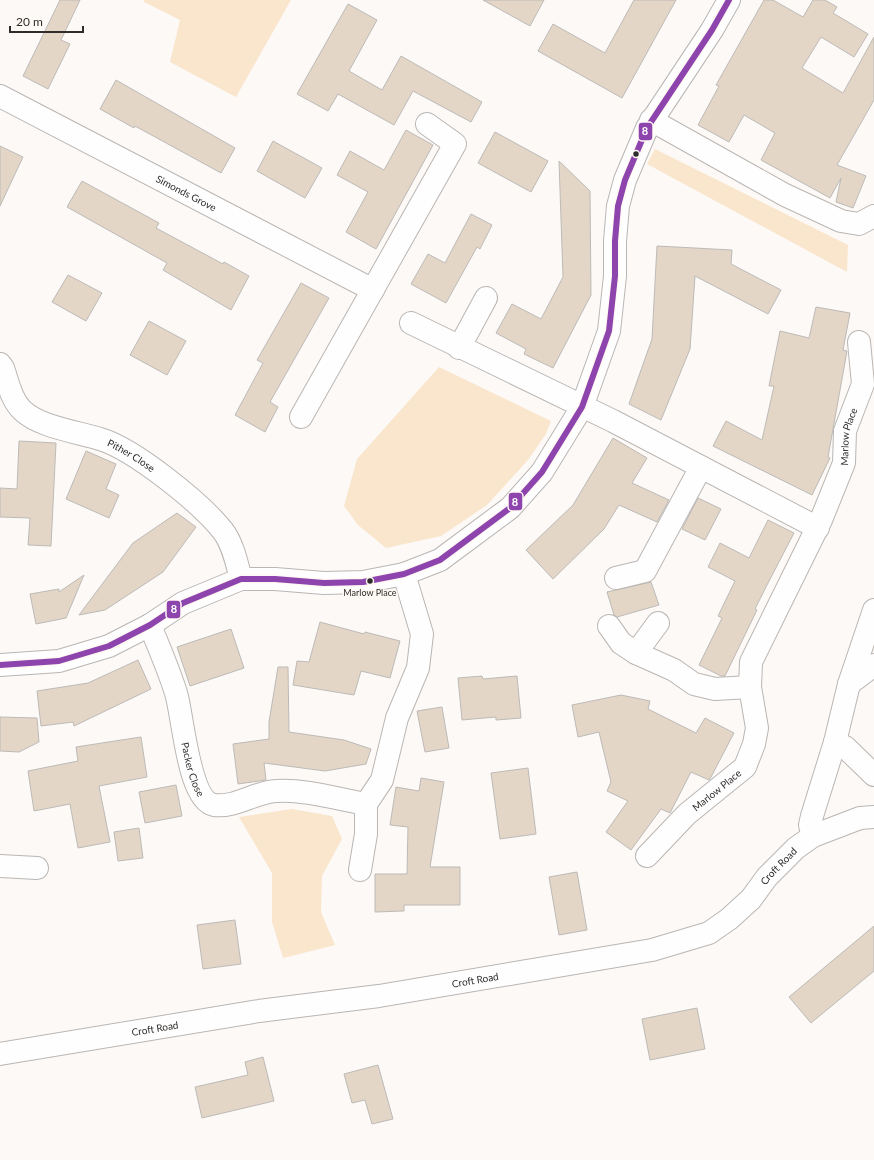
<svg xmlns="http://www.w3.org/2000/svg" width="874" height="1160" font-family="Lato,sans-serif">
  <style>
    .green { fill: #fae6cd }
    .building { fill: #e4d6c6; stroke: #bcbab8 }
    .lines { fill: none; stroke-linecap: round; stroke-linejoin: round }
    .minor-casing { stroke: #b9b6b4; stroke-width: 24 }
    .minor { stroke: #fffefe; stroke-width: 22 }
    .bus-1-casing { stroke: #fef9f4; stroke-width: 9 }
    .bus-1 { stroke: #8e44ad; stroke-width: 6 }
    .bus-dot { fill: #2e2d2b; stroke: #fef9f4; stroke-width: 1.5 }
    .labels { text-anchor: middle; stroke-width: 3; stroke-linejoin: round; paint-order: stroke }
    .bus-label { font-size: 9px; fill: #2e2d2b; stroke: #fef9f4 }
    .street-label { font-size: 10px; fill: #2e2d2b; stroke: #fef9f4 }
    .line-badge { stroke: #fef9f4; stroke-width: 1.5 }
    .badge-label { font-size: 11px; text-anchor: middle; font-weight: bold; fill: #fff }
  </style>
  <rect width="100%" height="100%" fill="#fcf9f6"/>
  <!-- green -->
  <g class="green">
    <path d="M144,0h147l-55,97 -66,-35 10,-42 -36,-18z"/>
    <path d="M655,149l193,96 -1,27 -200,-108z"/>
    <path d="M439,367l112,54 -5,13 -18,26 -41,45 -46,31 -55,12 -28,-23 -14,-19 13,-47z"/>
    <path d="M292,809l40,7 10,23 -20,37 -1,36 14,33 -52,13 -11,-36v-49l-33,-56z"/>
  </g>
  <!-- building -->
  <g class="building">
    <path d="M60,0h20l-19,40 9,4 -22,45 -25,-13z"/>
    <path d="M483,0h61l-14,26z"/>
    <path d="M634,0h42l-54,98 -84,-47 15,-27 52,29z"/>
    <path d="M764,0h9l30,17 10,-17h12l12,7 -4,6 35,21 -14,23 -33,-20 -19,31 41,25 31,-56v63l-37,65 29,11 -13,32 -17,-6 5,-24 -11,20 -69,-38 14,-27 -31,-18 -15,27 -31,-17 21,-39 -3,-1z"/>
    <path d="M348,4l29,16 -28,51 33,19 19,-34 81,46 -11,20 -58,-31 -19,34 -56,-31 -10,17 -31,-17z"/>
    <path d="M116,80l119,68 -14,25 -86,-47 -1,2 -34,-19z"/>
    <path d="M406,130l27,15 -57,104 -30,-17 22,-40 -31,-17 13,-24 34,19z"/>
    <path d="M495,132l53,29 -17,31 -53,-29z"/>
    <path d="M273,141l49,27 -17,30 -48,-27z"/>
    <path d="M0,146l23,11 -23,49z"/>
    <path d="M559,161l31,30 1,104 -38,73 -29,-14 2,-5 -30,-16 16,-29 29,15 22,-42z"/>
    <path d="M82,181l77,42 -3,5 67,36 1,-2 25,14 -18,34 -68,-40 4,-7 -100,-56z"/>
    <path d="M471,214l21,11 -12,24 -3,-2 -31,56 -35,-19 17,-30 17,9z"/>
    <path d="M657,246l75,4 -1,14 50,26 -13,24 -73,-38 -5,73 -29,71 -32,-16 23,-65z"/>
    <path d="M68,275l34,18 -16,28 -34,-19z"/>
    <path d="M301,283l28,15 -59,104 8,5 -13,25 -30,-17 28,-52 -6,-3z"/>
    <path d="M816,307l34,6 -7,37 4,1 -19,106 2,1 -18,37 -99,-49 13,-25 36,19 12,-54h-5l11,-55 29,7z"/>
    <path d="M149,321l37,20 -19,34 -37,-20z"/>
    <path d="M613,438l34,20 -15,25 37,17 -12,22 -38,-17 -15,24 -51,50 -27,-29 47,-45z"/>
    <path d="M19,441l37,2 -5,103 -23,-1 2,-27 -30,-1v-29l17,1z"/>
    <path d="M86,451l30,13 -10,25 13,6 -10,23 -43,-19z"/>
    <path d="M698,498l23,11 -16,31 -23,-11z"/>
    <path d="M177,513l19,14 -33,45 -58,38 -26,5 54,-72z"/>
    <path d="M768,520l26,13 -27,52 -12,24 2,1 -32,66h-4l-22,-11 23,-47 -4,-2 17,-35 -27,-14 12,-24 29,15z"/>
    <path d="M84,575l-18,43 -30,6 -6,-30 29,-5v3z"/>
    <path d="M651,582l8,23 -42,12 -3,-2 -7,-23z"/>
    <path d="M320,622l44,12 1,-2 35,9 -10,37 -29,-7 -7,24 -61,-10 4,-24 12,1z"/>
    <path d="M231,629l13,39 -54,18 -13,-39z"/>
    <path d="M138,660l13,29 -77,37 -1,-4 -32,4 -4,-35 51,-8z"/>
    <path d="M278,667h10l1,65 55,8 27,9 -5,15 -41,7 -61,-8 2,17 -28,4 -5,-40 36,-5v-17z"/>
    <path d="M482,676l1,3 34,-3 4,42 -25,2v-3l-34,3 -4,-42z"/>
    <path d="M621,695l29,6 -2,8 48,24 9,-15 29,15 -24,46 -1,1 -18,-8 -21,41 -9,-4 -30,41 -25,-18 22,-31 -21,-10 4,-9 -12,-50 -21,5 -6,-32z"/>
    <path d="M442,707l7,41 -24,4 -8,-41z"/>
    <path d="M0,717l37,1 2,24 -20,10 -19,-1z"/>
    <path d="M141,737l6,40 -48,9 11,56 -32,6 -8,-44 -36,7 -6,-40 50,-10 -2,-14z"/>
    <path d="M528,768l8,66 -36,5 -9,-66z"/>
    <path d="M421,778l23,4 -14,85h30v38h-56v6l-29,1v-38h32l1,-47 -18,-2 6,-38 23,4z"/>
    <path d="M176,785l6,31 -37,7 -6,-31z"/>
    <path d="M139,828l4,30 -25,3 -4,-29z"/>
    <path d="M577,872l10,58 -28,5 -10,-58z"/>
    <path d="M235,920l6,44 -38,5 -6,-44z"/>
    <path d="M874,926v45l-63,52 -22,-26z"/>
    <path d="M697,1008l8,41 -55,11 -8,-41z"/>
    <path d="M263,1057l11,44 -72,17 -7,-31 53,-12 -3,-13z"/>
    <path d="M378,1065l15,54 -21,5 -7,-24 -13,3 -8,-29z"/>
  </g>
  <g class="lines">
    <defs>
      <g id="minor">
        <path id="s1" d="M0,96l373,194"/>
        <path d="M651,120l134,75 56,26 18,3 15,-8"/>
        <path d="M411,323l202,98 205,107"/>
        <path d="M459,348l27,-50"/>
        <path id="s2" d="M0,364l3,4c5,14 8,32 20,43 17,16 55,21 77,28 34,10 101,64 123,92 10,13 14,33 18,48"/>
        <path d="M301,417l154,-273 -28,-20"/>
        <path d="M616,578l29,-7 56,-104"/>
        <path id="s3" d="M150,625c9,23 19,45 26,68 7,22 12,107 38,112 21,3 41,-13 62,-14 27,-2 62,8 90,13l16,-24 15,-62 21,-50 4,-34 -18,-60"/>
        <path d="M609,626l12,17 15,10 38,17 20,14 21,5 35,-2"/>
        <path d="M636,653l22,-30"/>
        <path d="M0,665l59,-4 50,-15 41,-21 33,-22 58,-24h34l49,4 39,-1 41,-8 36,-14 70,-52 32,-36 40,-65 27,-76 6,-55v-35l3,-35 7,-26 22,-52 65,-98 17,-30"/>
        <path d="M849,684l25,-19"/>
        <path d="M835,742l10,5 29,28"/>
        <path d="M813,836l-3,-11 2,-9 23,-74 14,-58 25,-74"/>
        <path id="s4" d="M647,856l40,-42 58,-47 9,-23 3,-16 -7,-41 1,-25 70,-142 23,-57 1,-32 18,-47 -4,-42"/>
        <path d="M0,866l37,2"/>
        <path d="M360,870l6,-36v-30"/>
        <path id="s5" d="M0,1054l259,-43 120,-15 273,-46 57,-17 20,-14 22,-20 16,-22 29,-29 17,-12 47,-18 14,-1"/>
      </g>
    </defs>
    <!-- minor casing -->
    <use href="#minor" class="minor-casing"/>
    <!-- minor -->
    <use href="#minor" class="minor"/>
    <defs>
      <path id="bus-1" d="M0,665l59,-4 50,-15 41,-21 33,-22 58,-24h34l49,4 39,-1 41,-8 36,-14 70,-52 32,-36 40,-65 27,-76 6,-55v-35l3,-35 7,-26 22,-52 65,-98 17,-30"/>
    </defs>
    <!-- bus-1 casing -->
    <use href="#bus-1" class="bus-1-casing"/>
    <!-- bus-1 -->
    <use href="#bus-1" class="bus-1"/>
  </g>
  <!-- markers -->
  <g class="bus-dot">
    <circle cx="636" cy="154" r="3.5"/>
    <circle cx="370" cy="581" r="3.5"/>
  </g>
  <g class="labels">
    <!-- bus labels -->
    <g class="bus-label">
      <text x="370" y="596">Marlow Place</text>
    </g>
    <!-- street labels -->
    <g class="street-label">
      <text dy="4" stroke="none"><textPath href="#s1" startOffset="210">Simonds Grove</textPath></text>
      <text dy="4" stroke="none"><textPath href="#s4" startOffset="487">Marlow Place</textPath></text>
      <text dy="4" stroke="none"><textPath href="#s2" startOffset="171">Pither Close</textPath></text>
      <text dy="4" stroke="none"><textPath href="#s3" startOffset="151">Packer Close</textPath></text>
      <text dy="4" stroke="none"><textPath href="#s4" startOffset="96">Marlow Place</textPath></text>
      <text dy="4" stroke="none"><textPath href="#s5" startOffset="817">Croft Road</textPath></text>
      <text dy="4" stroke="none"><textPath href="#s5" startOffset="481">Croft Road</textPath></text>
      <text dy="4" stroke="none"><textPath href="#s5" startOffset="157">Croft Road</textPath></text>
    </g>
  </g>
  <g class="line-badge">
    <rect x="638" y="122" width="15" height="19" rx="4" fill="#8e44ad"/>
    <rect x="508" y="492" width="15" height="19" rx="4" fill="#8e44ad"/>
    <rect x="166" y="600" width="15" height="19" rx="4" fill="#8e44ad"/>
  </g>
  <g class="badge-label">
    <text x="645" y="135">8</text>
    <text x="515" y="506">8</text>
    <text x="174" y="613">8</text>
  </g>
  <!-- scale -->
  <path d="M10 26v6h73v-6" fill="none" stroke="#2e2d2b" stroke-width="2"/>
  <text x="16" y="26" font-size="12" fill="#2e2d2b" stroke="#fef9f4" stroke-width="3" paint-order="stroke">20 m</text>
</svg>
